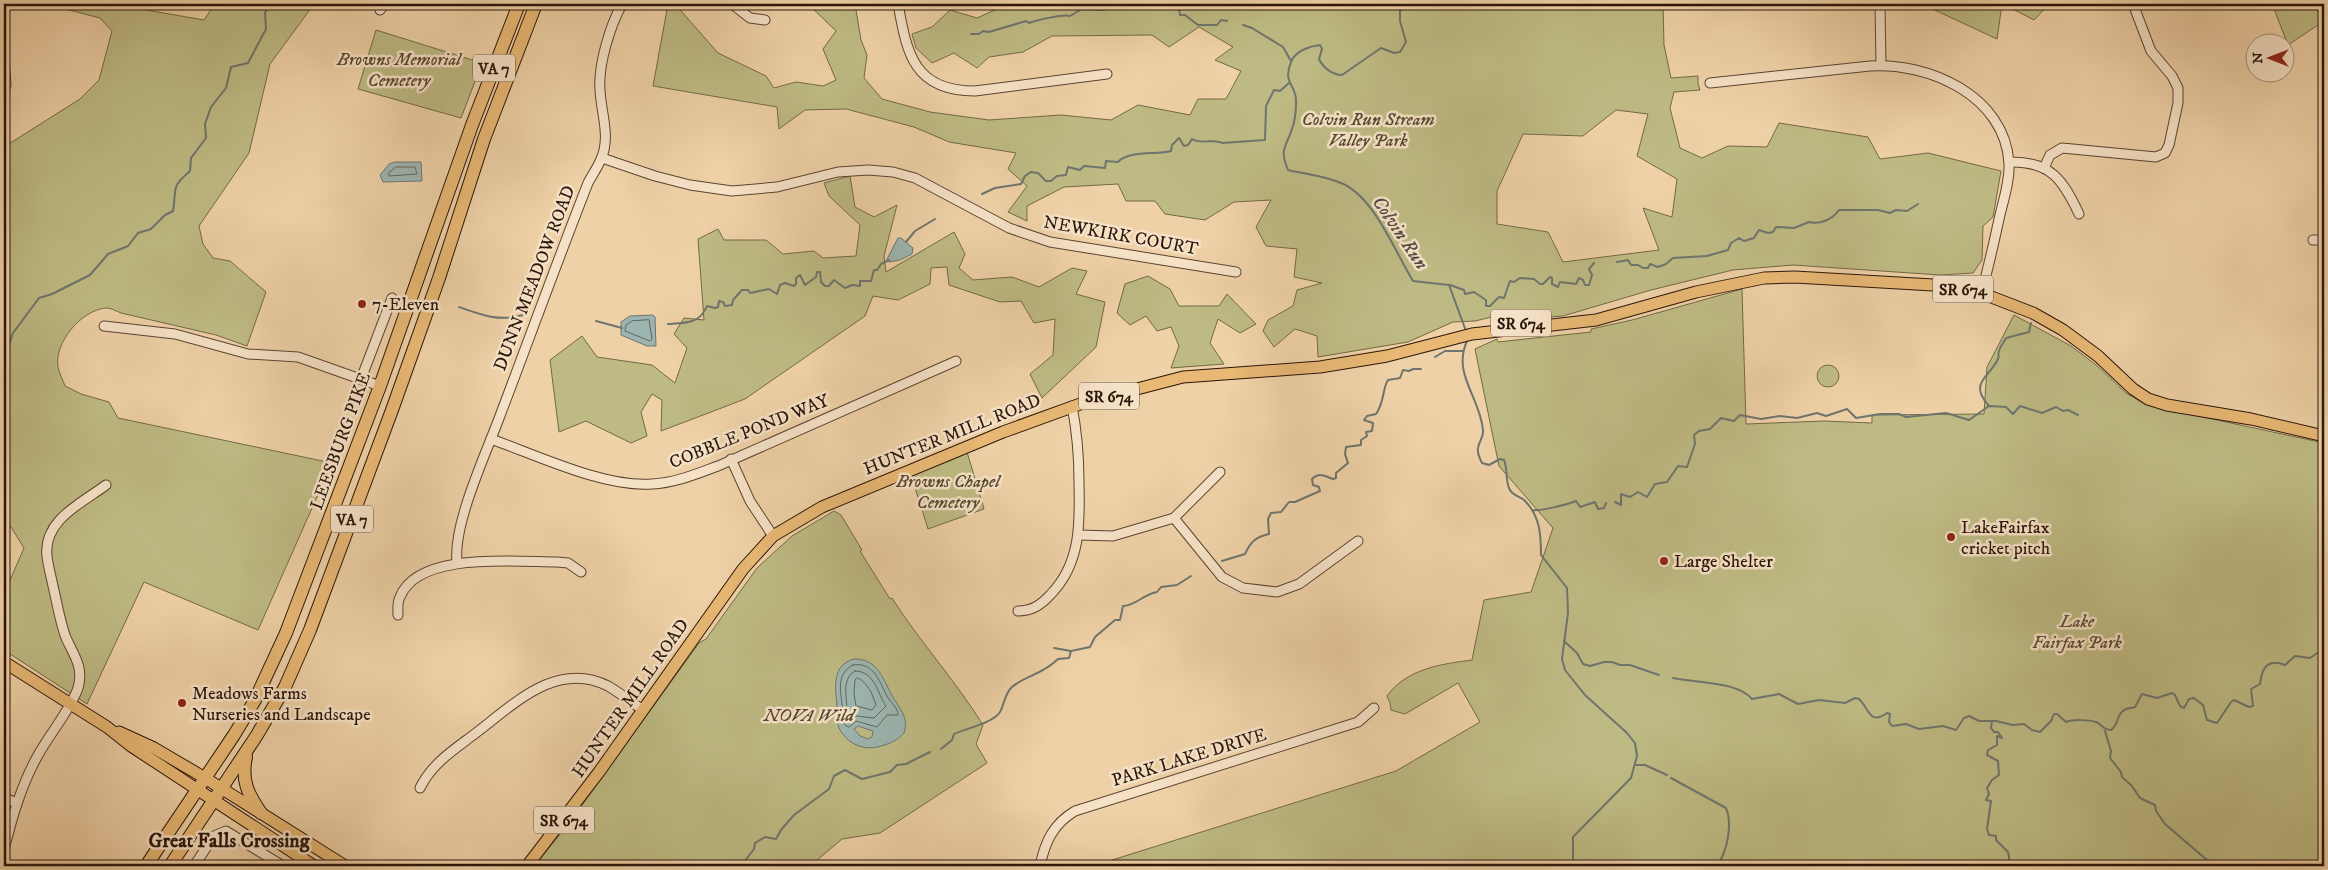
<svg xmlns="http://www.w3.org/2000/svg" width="2328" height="870" font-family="'IM FELL DW Pica',serif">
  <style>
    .green { fill: #beba83; stroke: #746846; fill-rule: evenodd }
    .water { fill: #9cb5b0; stroke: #6e756e; fill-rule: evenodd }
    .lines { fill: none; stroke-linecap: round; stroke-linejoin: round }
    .shore { stroke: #63655d; stroke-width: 1 }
    .stream { stroke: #6e756e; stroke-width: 2 }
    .minor-casing { stroke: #5b4431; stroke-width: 11 }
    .major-casing { stroke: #2a150a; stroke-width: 13 }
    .highway-casing { stroke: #2a150a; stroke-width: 14 }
    .minor { stroke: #f5e1c6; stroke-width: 9 }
    .major { stroke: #e8b874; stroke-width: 11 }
    .highway { stroke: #e8b874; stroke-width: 12 }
    .poi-dot { fill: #8f2418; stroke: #f5e1c6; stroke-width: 2 }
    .labels { text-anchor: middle; stroke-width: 5; stroke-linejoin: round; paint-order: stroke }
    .shield { fill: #f5e1c6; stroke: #675242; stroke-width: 1 }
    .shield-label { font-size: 16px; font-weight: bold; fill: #2a150a }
    .park-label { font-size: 18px; font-style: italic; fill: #56472e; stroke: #f5e1c6 }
    .street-label { font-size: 18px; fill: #2a150a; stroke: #f5e1c6 }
    .poi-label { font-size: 18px; fill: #2a150a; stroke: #f5e1c6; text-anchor: start }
    .water-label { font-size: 19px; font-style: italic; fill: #524d44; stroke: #f5e1c6 }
    .quarter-label { font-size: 20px; font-weight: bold; fill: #2a150a; stroke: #f5e1c6 }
  </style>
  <rect width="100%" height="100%" fill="#efd1a7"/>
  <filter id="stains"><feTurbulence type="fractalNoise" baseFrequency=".004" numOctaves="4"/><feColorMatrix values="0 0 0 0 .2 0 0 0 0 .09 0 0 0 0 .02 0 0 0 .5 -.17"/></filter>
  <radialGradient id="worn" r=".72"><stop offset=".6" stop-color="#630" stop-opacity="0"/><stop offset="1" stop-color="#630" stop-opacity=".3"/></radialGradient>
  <!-- green -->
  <g class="green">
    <path d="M57,4h55l92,16 11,-16h99l-44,60 -21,89 -50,73 4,18 10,14 17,3 36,31 -19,54 -31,-11 -95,-22c-5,-2 -10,-5 -15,-5 -24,2 -52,34 -48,59 1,6 5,13 7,19l16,8 28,8 9,16 214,45 -74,167 -114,-48 -57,122 -83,-54v-56l20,-46 -13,-21 -7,2v-382l76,-48 19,-19 13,-49 -12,-13 -35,-9z"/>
    <path d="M668,4h7l43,49 48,23 8,12 22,-6 27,4 13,-6 -13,-31 13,-18 -28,-27h47l6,36 6,15 -3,23 18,21 48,13 59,8 72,-5 50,5 27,-15 52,10 8,-16h28l15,-28 -26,-11 18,-13 -34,-20 -30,20 -17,-12 -100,1 -29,16 -34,5 -12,11 -23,-15 -22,10 -16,-15 -4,-14 20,-7 18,-17 27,8 31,-14h655l1,41 7,33 27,-2v8l2,6 -26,2 -4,16 10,40 22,10 26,-12 39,1 12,-24 89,14 12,22 48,-6 73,18 -8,46 -10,9 -1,34 -9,13 -33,2 -147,-10 -60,5 -82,20 -88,26 -57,4 -10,-4 -21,5 -22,1 -45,20 -90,15 -1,-21 -22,-7 -21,18 -11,-16 5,-11 25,-14 4,-16 25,-7 -28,-6 3,-28 -31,-3 -10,-19 15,-27 -37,2 -29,18 -40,-6 -10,-13h-29l-8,-17 -54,3 -37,19v15l-19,-9 19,-26 -19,-17 8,-16 -67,-11 -35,-15 -68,-18 -41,1 -26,19 -2,-22 -124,-21zM1616,110l32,4 -11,42 40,23 -5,38 -29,-9 16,42 -96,12 -15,-30 -51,-8v-33l26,-57 60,2z"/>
    <path d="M1925,4h77l-5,35 -73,-34z"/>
    <path d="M2003,4h18l8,3 3,-3h17l-15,16z"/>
    <path d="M2276,4h48v17l-36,24 -14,-36z"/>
    <path d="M376,30l106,33 -21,55 -103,-29z"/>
    <path d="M850,176l5,31 19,10 23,-12 -13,51 2,16 68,-40 11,22 -6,14 14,12 39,-3 27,10 33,-19 15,3 -11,23 29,8 -9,45 -54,51 -12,-24 23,-19 2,-36 -21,4 -13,-22 -21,1 -51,-17 -2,-18 -16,1 -1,16 -32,16 -25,-4 -8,20 -120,83 -84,32 1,-31 -10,-6 -11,18 6,24 -16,7 -45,-22 -27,11 -9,-72 32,-24 15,21 55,8 23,18 12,-35 -13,-14 10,-16 20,2 -6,-81 20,-10 6,11h42l17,14 31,-3 9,7 33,-2 4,-31 -31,-29 -5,-13z"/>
    <path d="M1148,276l22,13 9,17h40l8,-12 29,30 -16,9 -22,-14 -8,24 14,21 -53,4 8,-22 -8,-19 -14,4 -11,-15 -16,9 -13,-12 8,-29z"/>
    <path d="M1742,289l4,135 78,-3 48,2v-8l112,-1 3,-47 27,-52 57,31 24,18 31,29 21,12 177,38v423h-1231l303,-95 84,-49 -22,-39 -53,31 -14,-4 -1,-7 -3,-7c19,-27 54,-32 85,-36l12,-60 47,-8 22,-64 -54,-62 -24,-117 22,-10 1,3 93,-10v-3l41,-9z"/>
    <circle cx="1828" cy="376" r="11"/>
    <path d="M967,452l17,57 -56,20 -17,-54z"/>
    <path d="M834,511l7,4 21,35 -2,1 30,48 2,-1c28,44 63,82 91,127l-7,19 11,19 -107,70 -38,6 -32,27h-276l33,-40 132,-183 7,-4 51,-71 35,-32z"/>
  </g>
  <!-- water -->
  <g class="water">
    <path d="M395,162h26l1,19 -39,1 -3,-7 9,-11z"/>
    <path d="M898,238h3l12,10 -1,6 -12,6 -11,2 -2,-3z"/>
    <path d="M653,315l2,2 1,29h-9l-26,-11v-13l9,-6z"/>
    <path d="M854,659c25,0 29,21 39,38 7,12 16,21 11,36 -6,7 -15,11 -23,13 -21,7 -43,-7 -45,-30 -1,-4 1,-8 1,-12 -2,-17 -5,-39 17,-45zM858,726l15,5 -1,6 -4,2 -8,-3 -6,-7z"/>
  </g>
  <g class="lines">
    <!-- shore -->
    <g class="shore">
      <path d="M396,167h19l2,7 -28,2v-3z"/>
      <path d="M649,320l3,19 -2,2 -25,-10 1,-6 6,-4z"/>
      <path d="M853,665c22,-4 27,19 35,33 4,6 10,10 10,17h-11l-10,12 -21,-6 -7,6 -3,-1c-6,-10 -3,-12 -4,-22 -2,-15 -5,-31 11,-39z"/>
      <path d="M855,671c20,0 22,22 31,35l-12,12 -27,-3c1,-14 -7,-36 8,-44z"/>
      <path d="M858,678c11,6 14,16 18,27l-4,5 -16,-4 -2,-12 1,-14z"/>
    </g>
    <!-- stream -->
    <g class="stream">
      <path d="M1169,4l10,5 1,6h5l13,10h19l4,-5 6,1"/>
      <path d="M1408,4l-8,7v10l6,21 -6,10 -6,1 -13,-5 -39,27c-9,0 -19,-7 -23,-16l3,-10 -2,-4c-10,1 -25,6 -29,17 -9,22 6,23 5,40 0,8 -1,19 -4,27 -6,19 -13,19 -4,41 17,4 36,6 53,13 33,13 54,69 72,98l36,4 17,46"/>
      <path d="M1243,25l9,3 31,19 8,14"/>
      <path d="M971,34h8l4,-3 6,1 37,-11 3,2c8,-3 34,-9 41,-7l12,-7 22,1 4,-3 20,-3"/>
      <path d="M982,194l13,-6 26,-4 4,-8 6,-4 7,1 8,8h5l6,-5 9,-1 2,-8 12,3 4,-4 21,2 1,-7 12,1c11,-12 39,-7 53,-11l1,-6 7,-7 5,8 4,-1 4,-6c10,6 22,-1 30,4l43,-3 1,-34 8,-16 6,1 9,-8"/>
      <path d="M906,242l9,-11 20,-12"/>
      <path d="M1617,262l11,-2 3,5h7l5,3h5l2,-4 8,3 8,-3 7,-6 34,-2 21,-6 3,-7 8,-5 5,3 10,-3 5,-8 9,3 5,-1 3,-5 18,1 15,-6c11,3 24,-3 30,-12h39l12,3 6,-3 11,1 11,-7"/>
      <path d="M1450,285l14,5 1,4 9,-2 12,8v6h4l9,-9 5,1 6,-17 4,1 6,-4 14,1 6,5h3l7,-7 2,1v6l6,3 2,-5 16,2 3,-6 4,2 2,5h4l3,-10 -3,-6 5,-6"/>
      <path d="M459,307c22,8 41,15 64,8"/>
      <path d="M596,321l26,7"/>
      <path d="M668,324c17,-1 32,0 39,-18l8,2 3,-1 1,-6 4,1 2,4 7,-1 1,-5 9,-10h6l2,3 19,-4 8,5 3,-9 5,-2 9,3 2,-2v-6l4,-3 5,10 11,-8 1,-5h3l1,10 4,4h4l5,-6 11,8 7,-3 8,1v-5h11l3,-11h3l4,-6 8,-4"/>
      <path d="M1467,341c-15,33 13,56 16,89 1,7 -4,11 -5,18 -1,4 2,11 4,15l7,2 11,-6 4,1c4,9 1,22 6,30 3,6 10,6 15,11 15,15 16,34 16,54l26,33 1,25 -6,46 3,11 20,25 42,38 8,10 2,13 -6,22 -58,59v29"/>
      <path d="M1435,357l10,-6h18"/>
      <path d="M4,360l9,-27 26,-35 13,-4 38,-19 18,-21 20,-8 10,-13 13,-4 14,-14 8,-4c4,-23 -3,-23 17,-40l1,-13 15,-20 -1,-14 6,-17 15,-19 5,-21 17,-4 18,-34 -1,-16 4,-9"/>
      <path d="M1989,406c-21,-23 0,-28 9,-47 2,-4 -1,-3 1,-8 1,-4 5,-9 7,-13l23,-6 2,-9"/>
      <path d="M1615,502l6,3v-11l9,3 8,-5 9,5 8,-13 12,-2 11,-16 9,1 8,-23 -1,-9 5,-4 11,-2 11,-11 13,3 6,-6 21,4 19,-3 17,2 20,-5 9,3 21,-7 9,9 24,-4h19l7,3 40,-4 23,7 20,-14 17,1 7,7 7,-8 22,7 14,-6 7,4 5,-1 10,5"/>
      <path d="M1532,510c6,2 37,-6 44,-9l4,6 15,-5 3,7 6,-1 2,-5"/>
      <path d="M1222,561l23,-7c6,-13 11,-17 24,-20l-1,-15 3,-6 10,-1 8,-10h6l25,-11 -1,-4 -6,-2 -1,-6c8,-7 12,-3 21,0l3,-1v-5l12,-10 -3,-9 1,-7 15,-2v-5l6,-4 -1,-4 6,-1 1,-8 -9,-3 3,-4 9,-2c9,-13 6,-25 12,-34l12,-2 3,-8 6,1 4,-2h8"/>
      <path d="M1564,641l13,12 6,11 7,2 14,-4h8l8,3h10l29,10"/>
      <path d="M1054,648l17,3"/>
      <path d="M1673,678c22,5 64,3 79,21l27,-5 19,10 21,-4 26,3 10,-5 4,1c10,9 10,27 28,14l3,1 -1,8 3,4 14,-2 13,5 24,-3 13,4 8,-12 5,-2 10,5h17l17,4 11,-1 8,6 8,2 11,-11 3,-7h3l9,8c6,-3 24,-2 30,0 7,3 7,8 15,8 8,-5 5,-17 15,-21 3,-1 6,-1 9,-2l7,-13 15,4 15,-5 3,2 5,11 4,2 5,-9 5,-1 9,7 4,15 10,3 14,-21 3,-2 15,7 4,-1 -2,-17 9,-5c2,-17 8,-26 25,-19l10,-9 15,2 9,-6h5"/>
      <path d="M1992,721l-1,7 3,4h4l4,6 -5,-2v9l-9,5 -1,5 11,6 1,14 -7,5 -5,8 2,6 -3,6 5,1 -4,28 2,6 7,1v4l12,12 2,11 -2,3"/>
      <path d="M2105,731l6,20 -1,7 11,14 1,5 10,9 8,12 15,7 1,6 9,13 49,42"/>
      <path d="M941,749l11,-9 2,-6c13,-6 39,-11 46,-22 4,-7 5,-19 12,-25 14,-12 30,-12 46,-28l11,-1 2,-7 19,-4 5,-10 20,-17h5l3,-14c12,0 21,-12 34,-14l4,-5 16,-2 14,-9"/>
      <path d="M1636,765h9l22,10"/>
      <path d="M1671,778l55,30c7,16 1,44 -9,58"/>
      <path d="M741,866l13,-17 1,-6 10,-6 11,2 5,-9 13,-15 35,-26 5,-13 11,-6 17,9 28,-7 7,-7 9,-1 24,-12"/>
    </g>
    <defs>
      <g id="minor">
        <path d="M732,4l18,14 15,2"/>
        <path d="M898,4c9,50 16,87 77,87l132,-17"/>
        <path d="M1880,4l1,61"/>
        <path d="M380,10l5,-6"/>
        <path d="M4,60l2,25 -2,6"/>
        <path d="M1710,83l160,-17c59,-4 135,30 139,97 1,17 -5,35 -9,52 -6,26 -11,52 -19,78"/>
        <path d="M602,158l53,18 35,9 42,6 45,-4 61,-15 30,-2 25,2 22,6 94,50 41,14 186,30"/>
        <path d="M2009,162c42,-1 54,18 70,52"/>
        <path d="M2044,168l6,-13 12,-7 94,9 9,-4 4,-8 9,-42v-15l-6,-12 -21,-25 -18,-47"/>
        <path d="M2313,240h11"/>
        <path d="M104,326l71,8 73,20 50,3 82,29"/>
        <path d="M361,379l31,-81"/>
        <path d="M491,439c45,16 114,49 161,45 23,-1 44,-10 66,-18l238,-105"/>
        <path d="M731,459l19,42 23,35"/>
        <path d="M1174,518l48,59 21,11 34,4 22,-8 59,-43"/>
        <path d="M1079,535l34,1 61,-18 46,-46"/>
        <path d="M457,562c-4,-37 27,-104 41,-141 30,-79 59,-159 90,-238 4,-8 10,-16 13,-24 10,-22 0,-46 -1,-69 -2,-25 10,-64 22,-86"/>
        <path d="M1018,611c14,0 23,-6 33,-17 30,-31 29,-71 28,-112 0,-26 -2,-50 -7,-76"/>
        <path d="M398,615c0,-6 -1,-13 2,-18 18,-46 116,-35 157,-35l11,1 13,9"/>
        <path d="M420,788c12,-25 35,-39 56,-55 38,-29 81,-73 132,-47 12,7 23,16 35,24"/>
        <path d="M4,798l13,5"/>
        <path d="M4,850c8,-32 17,-64 33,-93 11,-21 34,-48 41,-69 6,-20 -4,-33 -12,-50 -6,-16 -9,-35 -13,-52 -2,-10 -5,-20 -6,-30 -4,-36 35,-53 59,-71"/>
        <path d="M194,866l20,-30 12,-5 57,35"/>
        <path d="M1040,866c5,-24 13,-42 35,-55l283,-89 16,-14"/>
      </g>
      <g id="major">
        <path d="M4,662l103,65 24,19 183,120"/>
        <path d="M119,732l35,16 51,30 140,88"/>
        <path d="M527,866l72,-94 144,-203 30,-33 49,-29 181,-75 80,-29 100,-26 137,-10 67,-11 85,-22 124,-14 100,-28 68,-14 31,-1 138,8 48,8 52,20 30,17 35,26 35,33 15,10 19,6 84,14 73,17"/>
      </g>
      <g id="highway">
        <path d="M246,757c-5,24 2,37 15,56"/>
        <path d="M146,866l88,-131 21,-35 31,-67 94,-247 92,-261 47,-121"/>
        <path d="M170,866l87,-131 28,-48 25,-57 82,-220 47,-132 45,-139 52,-135"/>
      </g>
    </defs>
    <!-- minor casing -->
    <use href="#minor" class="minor-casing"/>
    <!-- major casing -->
    <use href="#major" class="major-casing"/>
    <!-- highway casing -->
    <use href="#highway" class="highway-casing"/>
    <!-- minor -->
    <use href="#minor" class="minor"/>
    <!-- major -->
    <use href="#major" class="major"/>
    <!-- highway -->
    <use href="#highway" class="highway"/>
  </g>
  <!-- markers -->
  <g class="poi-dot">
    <circle cx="362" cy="304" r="5"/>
    <circle cx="1951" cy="537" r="5"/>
    <circle cx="1664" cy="561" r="5"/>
    <circle cx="182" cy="703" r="5"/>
  </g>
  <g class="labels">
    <!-- shield labels -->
    <g class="shield">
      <rect x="473" y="54.5" width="42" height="27" rx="4"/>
      <rect x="1933" y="275.5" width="60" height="27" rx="4"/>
      <rect x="1491" y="309.5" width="60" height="27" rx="4"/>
      <rect x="1079" y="382.5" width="60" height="27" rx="4"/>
      <rect x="331" y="505.5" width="42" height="27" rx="4"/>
      <rect x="534" y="806.5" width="60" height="27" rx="4"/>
    </g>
    <g class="shield-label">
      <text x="494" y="74">VA 7</text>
      <text x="1963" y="295">SR 674</text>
      <text x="1521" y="329">SR 674</text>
      <text x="1109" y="402">SR 674</text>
      <text x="352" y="525">VA 7</text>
      <text x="564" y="826">SR 674</text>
    </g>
    <!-- park labels -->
    <g class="park-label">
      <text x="399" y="65">Browns Memorial<tspan x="399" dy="21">Cemetery</tspan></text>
      <text x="1368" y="125">Colvin Run Stream<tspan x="1368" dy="21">Valley Park</tspan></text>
      <text x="948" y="487">Browns Chapel<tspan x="948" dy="21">Cemetery</tspan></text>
      <text x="2077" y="627">Lake<tspan x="2077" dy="21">Fairfax Park</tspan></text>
      <text x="809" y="721">NOVA Wild</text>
    </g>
    <!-- street labels -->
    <g class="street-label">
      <text transform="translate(1121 235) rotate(10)" y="6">NEWKIRK COURT</text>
      <text transform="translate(534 278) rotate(-69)" y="6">DUNN MEADOW ROAD</text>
      <text transform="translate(749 431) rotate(-22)" y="6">COBBLE POND WAY</text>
      <text transform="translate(952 434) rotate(-22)" y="6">HUNTER MILL ROAD</text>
      <text transform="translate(340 441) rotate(-70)" y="6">LEESBURG PIKE</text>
      <text transform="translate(630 698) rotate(-55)" y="6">HUNTER MILL ROAD</text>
      <text transform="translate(1189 757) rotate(-17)" y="6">PARK LAKE DRIVE</text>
    </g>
    <!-- poi labels -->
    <g class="poi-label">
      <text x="372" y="310">7-Eleven</text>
      <text x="1961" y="533">LakeFairfax<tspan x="1961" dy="21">cricket pitch</tspan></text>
      <text x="1674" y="567">Large Shelter</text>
      <text x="192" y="699">Meadows Farms<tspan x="192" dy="21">Nurseries and Landscape</tspan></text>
    </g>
    <!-- water labels -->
    <g class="water-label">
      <text transform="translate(1401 232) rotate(56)" y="7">Colvin Run</text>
    </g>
    <!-- quarter labels -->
    <g class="quarter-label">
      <text x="229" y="847">Great Falls Crossing</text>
    </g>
  </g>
  <!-- margin -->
  <rect width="2328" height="870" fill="none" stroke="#efd1a7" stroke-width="20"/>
  <rect x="5" y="5" width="2318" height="860" fill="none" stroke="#2a150a" stroke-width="2.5"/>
  <rect x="10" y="10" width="2308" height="850" fill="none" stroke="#2a150a"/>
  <!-- north arrow -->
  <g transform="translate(2270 58) rotate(270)"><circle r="24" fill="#f5e1c6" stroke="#a48f7b"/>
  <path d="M0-4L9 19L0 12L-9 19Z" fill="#8f2418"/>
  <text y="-8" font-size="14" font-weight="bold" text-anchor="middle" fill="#2a150a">N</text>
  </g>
  <rect width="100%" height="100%" filter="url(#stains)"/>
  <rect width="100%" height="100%" fill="url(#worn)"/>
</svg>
